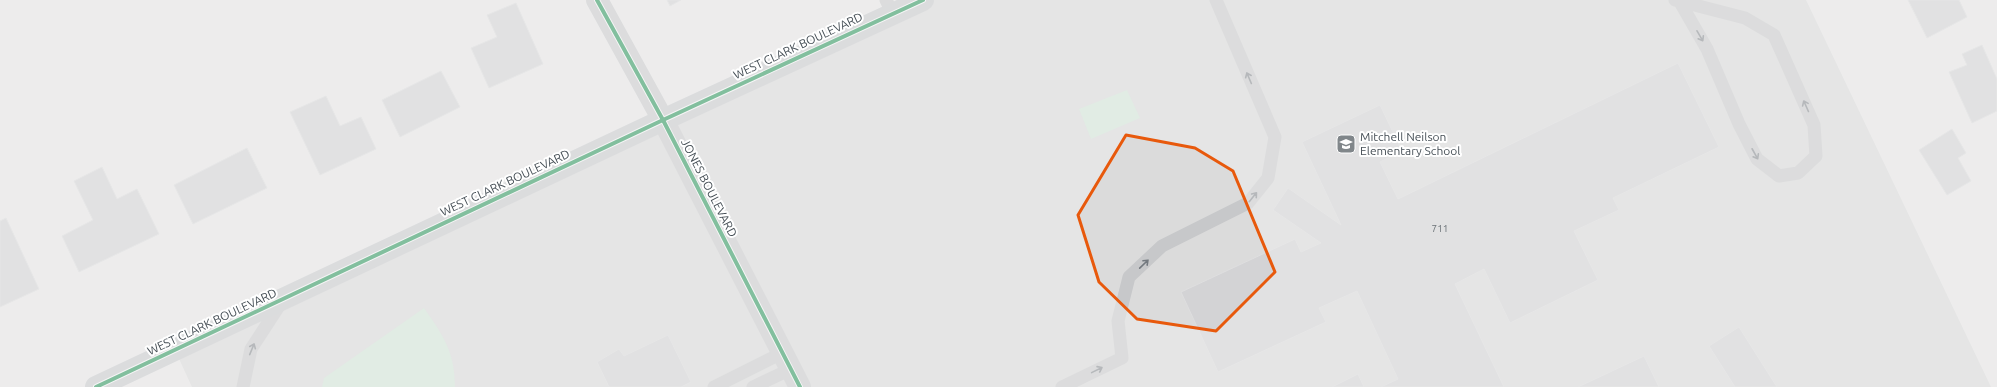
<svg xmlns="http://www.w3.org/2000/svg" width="1997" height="387" font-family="Ubuntu,sans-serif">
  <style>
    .education { fill: #dbdbdb }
    .green { fill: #d3eada }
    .building { fill: #d3d3d5; stroke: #dededf }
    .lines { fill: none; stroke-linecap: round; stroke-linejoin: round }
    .lane { stroke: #c7c8ca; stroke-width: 13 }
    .street { stroke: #c7c8ca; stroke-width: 22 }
    .secondary { stroke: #c6c8cb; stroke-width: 22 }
    .cycleway-casing { stroke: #fff; stroke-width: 6 }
    .cycleway { stroke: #00873e; stroke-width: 4 }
    .oneway { stroke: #73797f }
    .marked { fill: none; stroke: #e8590c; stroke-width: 3; stroke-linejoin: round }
    .labels { text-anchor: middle; stroke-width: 4; stroke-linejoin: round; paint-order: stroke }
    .number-label { font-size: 10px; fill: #6b7277 }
    .street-label { font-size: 12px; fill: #464f56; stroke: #fff }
    .poi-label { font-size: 12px; fill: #464f56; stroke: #fff; text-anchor: start }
  </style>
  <rect width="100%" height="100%" fill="#edecec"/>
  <!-- education -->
  <path class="education" d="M923,0h883l185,387h-1799l-17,-37z"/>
  <!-- green -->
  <g class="green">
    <path d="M1127,90l13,28 -49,21 -12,-30z"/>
    <path d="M424,308c19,27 31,44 31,79h-133l2,-9z"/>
  </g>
  <!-- building -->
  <g class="building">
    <path d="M667,0h14l-11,6z"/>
    <path d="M1908,0h51l8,17 -40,21z"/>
    <path d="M516,3l27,61 -54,24 -18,-40 26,-11 -10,-22z"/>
    <path d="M1982,45l15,34v32l-25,12 -23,-51 18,-7 -5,-11z"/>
    <path d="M1678,63l41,84 -106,51 6,12 -45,21 24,49 -88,43 -26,-54 -29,15 49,103h-123l17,-8 -41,-88 -38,17 7,14 -108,50 -37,-80 114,-53 6,13 20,-9 -48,-33 15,-22 53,37 -39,-83 78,-37 22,46 -22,11 18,37z"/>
    <path d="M441,71l19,36 -60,30 -18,-37z"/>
    <path d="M326,96l14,30 21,-9 15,32 -56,26 -30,-63z"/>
    <path d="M1952,129l14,24 -8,5 13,23 -24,14 -28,-45z"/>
    <path d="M247,148l20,40 -74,36 -19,-39z"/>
    <path d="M102,167l15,32 20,-10 22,45 -80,38 -17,-36 31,-16 -19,-39z"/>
    <path d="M6,218l33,71 -39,18v-86z"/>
    <path d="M1739,327l38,60h-42l-26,-41z"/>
    <path d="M668,335l23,47 -10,5h-72l-12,-25 22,-13 5,7z"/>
    <path d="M1644,356l15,31h-81z"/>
    <path d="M1358,374l6,13h-32z"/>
  </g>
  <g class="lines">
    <!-- lane -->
    <g class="lane">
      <path d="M886,0l7,14"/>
      <path d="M1675,0l70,18 29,17 40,90 2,31 -18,17 -19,3 -22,-17 -18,-35 -32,-75 -27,-47"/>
      <path d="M243,387l8,-38 30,-46"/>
      <path d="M714,387l68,-34"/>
      <path d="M753,387l38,-18"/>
      <path d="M1062,387l60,-29 -4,-37 11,-44 33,-31 86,-43 20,-25 7,-41 -59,-137"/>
    </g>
    <!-- street -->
    <path class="street" d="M597,0l66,120 137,267"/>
    <!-- secondary -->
    <path class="secondary" d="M96,387l567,-267 260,-120"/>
    <defs>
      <g id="cycleway">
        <path d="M597,0l66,120 137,267"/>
        <path d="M96,387l567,-267 260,-120"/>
      </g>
    </defs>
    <!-- cycleway casing -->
    <use href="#cycleway" class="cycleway-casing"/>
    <!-- cycleway -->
    <use href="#cycleway" class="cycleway"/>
  </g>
  <!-- one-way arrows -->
  <defs><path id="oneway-shaft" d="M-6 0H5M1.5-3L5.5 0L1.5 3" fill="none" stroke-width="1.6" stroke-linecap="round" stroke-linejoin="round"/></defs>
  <g class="oneway">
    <use href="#oneway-shaft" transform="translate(1700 36) rotate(60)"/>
    <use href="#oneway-shaft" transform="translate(1249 78) rotate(-113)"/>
    <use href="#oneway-shaft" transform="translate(1806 106) rotate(-114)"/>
    <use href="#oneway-shaft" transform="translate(1755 154) rotate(61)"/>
    <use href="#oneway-shaft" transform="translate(1253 197) rotate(-51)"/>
    <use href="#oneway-shaft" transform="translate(1144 264) rotate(-44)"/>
    <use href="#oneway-shaft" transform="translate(252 349) rotate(-68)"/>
    <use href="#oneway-shaft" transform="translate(1097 370) rotate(-26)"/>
  </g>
  <!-- marked area -->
  <path d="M0 0H1997V387H0ZM1126,135l69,13 38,23 42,101 -59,59 -79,-12 -38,-37 -21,-67z" fill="#edecec" fill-opacity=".55" fill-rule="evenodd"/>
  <path class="marked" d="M1126,135l69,13 38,23 42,101 -59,59 -79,-12 -38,-37 -21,-67z"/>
  <!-- icons -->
  <defs>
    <symbol id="school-square" viewBox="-11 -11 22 22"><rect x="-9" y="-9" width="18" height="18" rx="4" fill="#80868a" stroke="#fff"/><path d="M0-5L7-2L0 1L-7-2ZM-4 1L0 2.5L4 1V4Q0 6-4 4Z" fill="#fff"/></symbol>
  </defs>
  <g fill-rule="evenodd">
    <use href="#school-square" x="1335" y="133" width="22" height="22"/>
  </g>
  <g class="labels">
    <!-- number labels -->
    <g class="number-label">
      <text x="1440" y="232">711</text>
    </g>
    <!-- street labels -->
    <g class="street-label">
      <text transform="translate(798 46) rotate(-25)" y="4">WEST CLARK BOULEVARD</text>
      <text transform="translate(505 183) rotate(-25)" y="4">WEST CLARK BOULEVARD</text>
      <text transform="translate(709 188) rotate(63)" y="4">JONES BOULEVARD</text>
      <text transform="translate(212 322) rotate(-25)" y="4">WEST CLARK BOULEVARD</text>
    </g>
    <!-- poi labels -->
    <g class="poi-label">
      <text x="1360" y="141">Mitchell Neilson<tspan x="1360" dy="14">Elementary School</tspan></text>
    </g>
  </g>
</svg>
